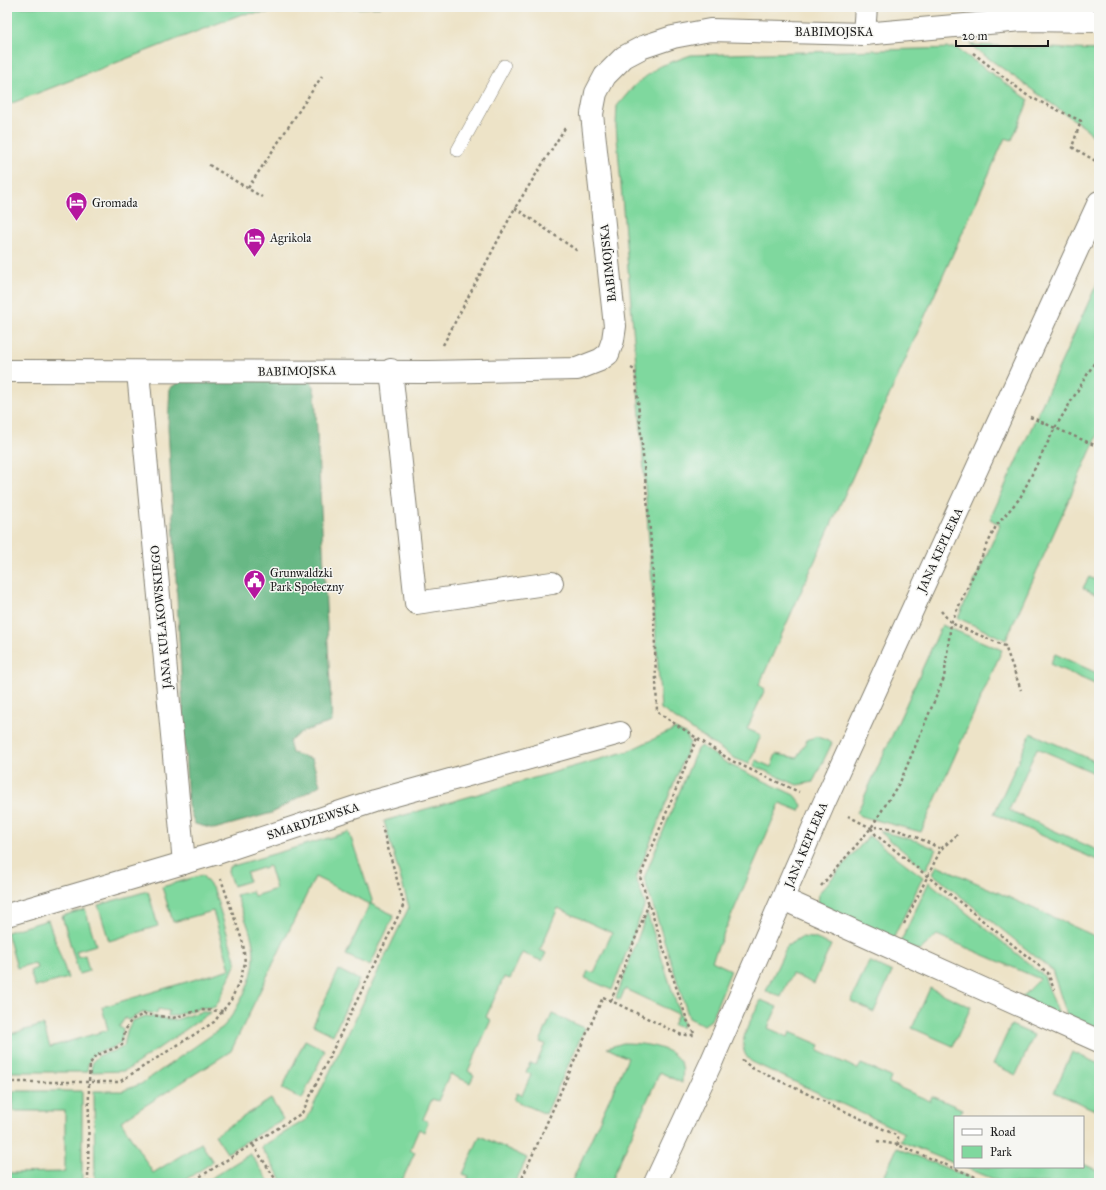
<svg xmlns="http://www.w3.org/2000/svg" width="1106" height="1190" font-family="'IM FELL Great Primer',serif">
  <style>
    .green { fill: #7fd89e; stroke: #4e7a5d }
    .forest { fill: #67b885; stroke: #426a50 }
    .lines { fill: none; stroke-linecap: round; stroke-linejoin: round }
    .service-casing { stroke: #848072; stroke-width: 14 }
    .minor-casing { stroke: #848072; stroke-width: 24 }
    .path { stroke: #848072; stroke-width: 2.5; stroke-dasharray: 3 3; stroke-linecap: butt }
    .service { stroke: #fff; stroke-width: 13 }
    .minor { stroke: #fff; stroke-width: 22 }
    .labels { text-anchor: middle; stroke-width: 3; stroke-linejoin: round; paint-order: stroke }
    .street-label { font-size: 12px; fill: #1c1c1c; stroke: #f6f6f2 }
    .poi-label { font-size: 12px; fill: #1c1c1c; stroke: #f6f6f2; text-anchor: start }
  </style>
  <rect width="100%" height="100%" fill="#f6f6f2"/>
  <filter id="ink" filterUnits="userSpaceOnUse"><feTurbulence type="fractalNoise" baseFrequency=".025" numOctaves="2"/><feDisplacementMap in="SourceGraphic" scale="8" xChannelSelector="R" yChannelSelector="G"/><feConvolveMatrix kernelMatrix="1 2 1 2 8 2 1 2 1" color-interpolation-filters="sRGB"/></filter>
  <filter id="wash" filterUnits="userSpaceOnUse"><feTurbulence type="fractalNoise" baseFrequency=".012" numOctaves="4" result="noise"/><feDisplacementMap in="SourceGraphic" scale="16" xChannelSelector="R" yChannelSelector="G"/><feGaussianBlur stdDeviation="0.9" result="paint"/><feColorMatrix in="noise" values="0 0 0 0 0 0 0 0 0 0 0 0 0 0 0 0 0 1.4 0 .05"/><feComposite in="paint" operator="in"/></filter>
  <g filter="url(#wash)">
    <rect width="100%" height="100%" fill="#ede3c7"/>
    <!-- green -->
    <g class="green">
      <path d="M7,7h373l-138,7 -235,91z"/>
      <path d="M970,45l129,5v94l-11,-14z"/>
      <path d="M956,48l73,52 -17,40 -7,-2 -246,547 6,4 -18,40 14,6 -12,29 -15,-6 -73,-49 -24,-334 -21,-249 1,-20 17,-20 24,-19 33,-12z"/>
      <path d="M1099,279v153l-93,208 -48,-22 42,-93 -10,-6z"/>
      <path d="M1089,577l10,5v14l-16,-8z"/>
      <path d="M942,625l60,25 -81,182 -61,-16 -3,-3z"/>
      <path d="M1055,654l44,20v12l-49,-22z"/>
      <path d="M675,729l12,6 3,8 -54,135 9,26 -33,86 -27,-12 3,-7 6,2 18,-40 -54,-25 -18,42 6,3 -4,8 -20,-8 -12,26 -6,-2 -18,40 5,3 -23,51 6,4 -4,8 -20,-9 -12,27 -6,-2 -9,20 5,3 -4,10 -5,-3 -9,21 5,2 -14,31h-117l-23,-36 46,-28 102,-212 -25,-86 244,-70z"/>
      <path d="M1031,733l68,30v12l-62,-27 -28,62 90,41v10l-105,-47z"/>
      <path d="M817,736l15,7 -19,39 -16,3 -43,-19 2,-6 15,7 5,-13 21,4 10,-18z"/>
      <path d="M701,746l27,18 66,31 8,10 -2,6 -20,-8 -68,158 19,9 -20,50 -7,5 -15,-7 -45,-140 53,-129z"/>
      <path d="M879,831l38,10 19,8 -10,21z"/>
      <path d="M349,832l23,68 -1,4 23,11 -24,51 -24,-11 24,-51 -55,-27 -84,174 -110,70 32,52 48,-30 12,19 -33,21h-85l-1,-92h28l19,-7 82,-57c9,-10 14,-20 20,-31 21,-42 8,-61 -7,-101l16,-4 2,5 22,-7 -7,-23 -22,7 2,8 -16,5 -5,-14 1,-5z"/>
      <path d="M869,836l54,41 -30,62 -75,-36 1,-10z"/>
      <path d="M937,865l162,73v94l-31,-14 -16,-48 -119,-96z"/>
      <path d="M202,875l12,15 22,73 -17,38 -4,6 -15,1 -27,8h-5l1,-5 -11,-2 -1,5 -13,-2 -16,8 -3,-2 -6,9 4,2 -2,14c-16,12 -32,2 -34,29h-80v-37l36,-10 7,22 58,-17 -6,-23 128,-38 -17,-58 -40,11 -11,-35z"/>
      <path d="M929,882l115,94 15,39 -37,-18 18,-18 -103,-44 -18,16 -19,-8z"/>
      <path d="M148,891l10,35 -49,15 -11,-36z"/>
      <path d="M85,909l11,36 -20,6 2,6 7,-2 4,16 -10,3 -17,-58z"/>
      <path d="M647,913l36,111 -1,4 -9,-3 5,-11 -53,-25 -5,11 -4,-2z"/>
      <path d="M48,920l20,58 -33,9 -5,-16 7,-3 -2,-5 -18,5 -10,-36z"/>
      <path d="M801,937l13,1 17,7 -17,39 -22,-10 -11,23 -15,-6 21,-45z"/>
      <path d="M869,961l23,11 -18,40 -23,-11z"/>
      <path d="M339,970l20,10 -26,55 -20,-10z"/>
      <path d="M930,988l41,19 -18,39 -41,-18z"/>
      <path d="M761,1000l16,7 -9,21 20,9 2,-5 30,13 -2,6 40,18 3,-5 30,13 -2,6 41,18 2,-5 30,13 -2,5 5,3h-10v47l-55,-23 4,-8 -152,-71c-21,-15 1,-44 9,-62z"/>
      <path d="M201,1012h10l-81,56 -7,3 -32,1c1,-24 19,-15 33,-26l3,-15 5,-10 14,-5 28,4z"/>
      <path d="M552,1014l33,14 -39,86 -32,-14 3,-7 5,2 9,-20 -5,-3 4,-9 6,2 9,-21 -5,-2z"/>
      <path d="M1011,1025l23,10 -18,40 -23,-11z"/>
      <path d="M305,1040l20,10 -23,49 -20,-10z"/>
      <path d="M623,1043c17,0 51,3 58,21 3,5 1,13 1,19l-22,-11 -50,111h-39l57,-125 -21,-10z"/>
      <path d="M1072,1052l27,12v37l-4,9 -41,-18z"/>
      <path d="M13,1091h69v92h-75v-10l58,-1v-61h-52z"/>
      <path d="M271,1099l12,20 -56,34 -12,-18z"/>
      <path d="M480,1136l47,22 -12,25h-49l3,-7 -6,-2z"/>
      <path d="M897,1148l86,35h-102z"/>
      <path d="M250,1153l20,30h-67l47,-29z"/>
      <path d="M1083,1164l16,7v12h-96l-39,-16h119z"/>
    </g>
    <!-- forest -->
    <path class="forest" d="M310,376l5,18 17,328 -28,9 -15,10 3,12 20,6 8,26 -48,28 -58,16 -19,-5 -7,-18 -20,-380 2,-38 17,-11z"/>
  </g>
  <g filter="url(#ink)">
    <g class="lines">
      <defs>
        <path id="service" d="M458,150l46,-84"/>
        <g id="minor">
          <path d="M864,34l2,-27"/>
          <path d="M391,370l25,233 136,-20"/>
          <path d="M7,371l422,1 148,-3 23,-9 8,-6 5,-14 2,-14 -23,-212 4,-21 9,-17 19,-19 19,-10 30,-10 37,-7 154,4 158,-14 77,1"/>
          <path d="M138,372l46,491"/>
          <path d="M783,899l316,142"/>
          <path d="M7,915l207,-61 160,-53 246,-68"/>
          <path d="M655,1183l56,-120 113,-260 275,-601"/>
        </g>
      </defs>
      <!-- service casing -->
      <use href="#service" class="service-casing"/>
      <!-- minor casing -->
      <use href="#minor" class="minor-casing"/>
      <!-- path -->
      <g class="path">
        <path d="M973,53l55,43 53,25 -9,26 27,16"/>
        <path d="M209,165l53,32"/>
        <path d="M1096,175l3,-6"/>
        <path d="M248,188l74,-112"/>
        <path d="M515,208l64,44"/>
        <path d="M443,345l72,-137 50,-80"/>
        <path d="M631,368l4,2 17,182 5,160 75,49 67,31"/>
        <path d="M1030,417l69,30"/>
        <path d="M941,611l10,12 54,23 16,44"/>
        <path d="M848,816l23,12c20,-5 52,12 70,21"/>
        <path d="M871,828l5,7 172,138 6,17"/>
        <path d="M821,886l50,-58 30,-48 43,-102 7,-55 45,-97 24,-28 35,-70 44,-73"/>
        <path d="M904,924l37,-75 17,-15"/>
        <path d="M611,1001l38,-98"/>
        <path d="M694,1033l-7,-13 -47,-143 57,-139"/>
        <path d="M742,1060l10,8 146,68v9"/>
        <path d="M7,1082h112l95,-60 17,-22 9,-20 5,-17 -2,-20 -22,-64"/>
        <path d="M877,1141l21,4 92,38"/>
        <path d="M253,1145l25,38"/>
        <path d="M88,1183l1,-102 1,-17 5,-8 27,-11 3,-14 6,-11 13,-6 29,4 27,-8 24,1"/>
        <path d="M190,1183l112,-70 102,-209 -22,-77"/>
        <path d="M520,1183l83,-186 79,38h12"/>
      </g>
      <!-- service -->
      <use href="#service" class="service"/>
      <!-- minor -->
      <use href="#minor" class="minor"/>
    </g>
  </g>
  <!-- icons -->
  <defs>
    <symbol id="hotel-pin" viewBox="-11 -11 22 30"><path d="M0 17L-7.5 6A9.5 9.5 0 1 1 7.5 6Z" fill="#b5179e" stroke="#f6f6f2"/><path d="M-6-4.5h1.5V1H6V5H4.5V3h-9V5H-6ZM-4 0a1.8 1.8 0 1 1 3.6 0ZM.5 0V-2.5h3Q6-2.5 6 0Z" fill="#fff"/></symbol>
    <symbol id="civic-pin" viewBox="-11 -11 22 30"><path d="M0 17L-7.5 6A9.5 9.5 0 1 1 7.5 6Z" fill="#b5179e" stroke="#f6f6f2"/><path d="M-.6-6.5H3V-4.5H.6V-3L4-1V1h2V6H-6V1h2V-1L-.6-3ZM-1.2 2.5V6h2.4V2.5Z" fill="#fff"/></symbol>
  </defs>
  <g fill-rule="evenodd">
    <use href="#hotel-pin" x="64" y="190" width="25" height="34"/>
    <use href="#hotel-pin" x="242" y="226" width="25" height="34"/>
    <use href="#civic-pin" x="242" y="568" width="25" height="34"/>
  </g>
  <g class="labels">
    <!-- street labels -->
    <g class="street-label">
      <text x="834" y="36">BABIMOJSKA</text>
      <text transform="translate(608 263) rotate(-96)" y="4">BABIMOJSKA</text>
      <text transform="translate(297 371) rotate(-1)" y="4">BABIMOJSKA</text>
      <text transform="translate(940 550) rotate(-65)" y="4">JANA KEPLERA</text>
      <text transform="translate(161 617) rotate(-95)" y="4">JANA KUŁAKOWSKIEGO</text>
      <text transform="translate(313 821) rotate(-18)" y="4">SMARDZEWSKA</text>
      <text transform="translate(806 845) rotate(-67)" y="4">JANA KEPLERA</text>
    </g>
    <!-- poi labels -->
    <g class="poi-label">
      <text x="92" y="207">Gromada</text>
      <text x="270" y="242">Agrikola</text>
      <text x="270" y="577">Grunwaldzki<tspan x="270" dy="14">Park Społeczny</tspan></text>
    </g>
  </g>
  <!-- margin -->
  <rect width="1106" height="1190" fill="none" stroke="#f6f6f2" stroke-width="24"/>
  <!-- legend -->
  <rect x="954" y="1116" width="130" height="52" fill="#f6f6f2" stroke="#9f9f9c"/>
  <rect x="962" y="1129" width="20" height="6" fill="#ffffff" stroke="#9f9f9c"/>
  <text x="990" y="1136" font-size="12" fill="#1c1c1c">Road</text>
  <rect x="962" y="1146" width="20" height="12" fill="#7fd89e" stroke="#9f9f9c"/>
  <text x="990" y="1156" font-size="12" fill="#1c1c1c">Park</text>
  <!-- scale -->
  <path d="M956 40v6h92v-6" fill="none" stroke="#1c1c1c" stroke-width="2"/>
  <text x="962" y="40" font-size="12" fill="#1c1c1c" stroke="#f6f6f2" stroke-width="3" paint-order="stroke">20 m</text>
</svg>
